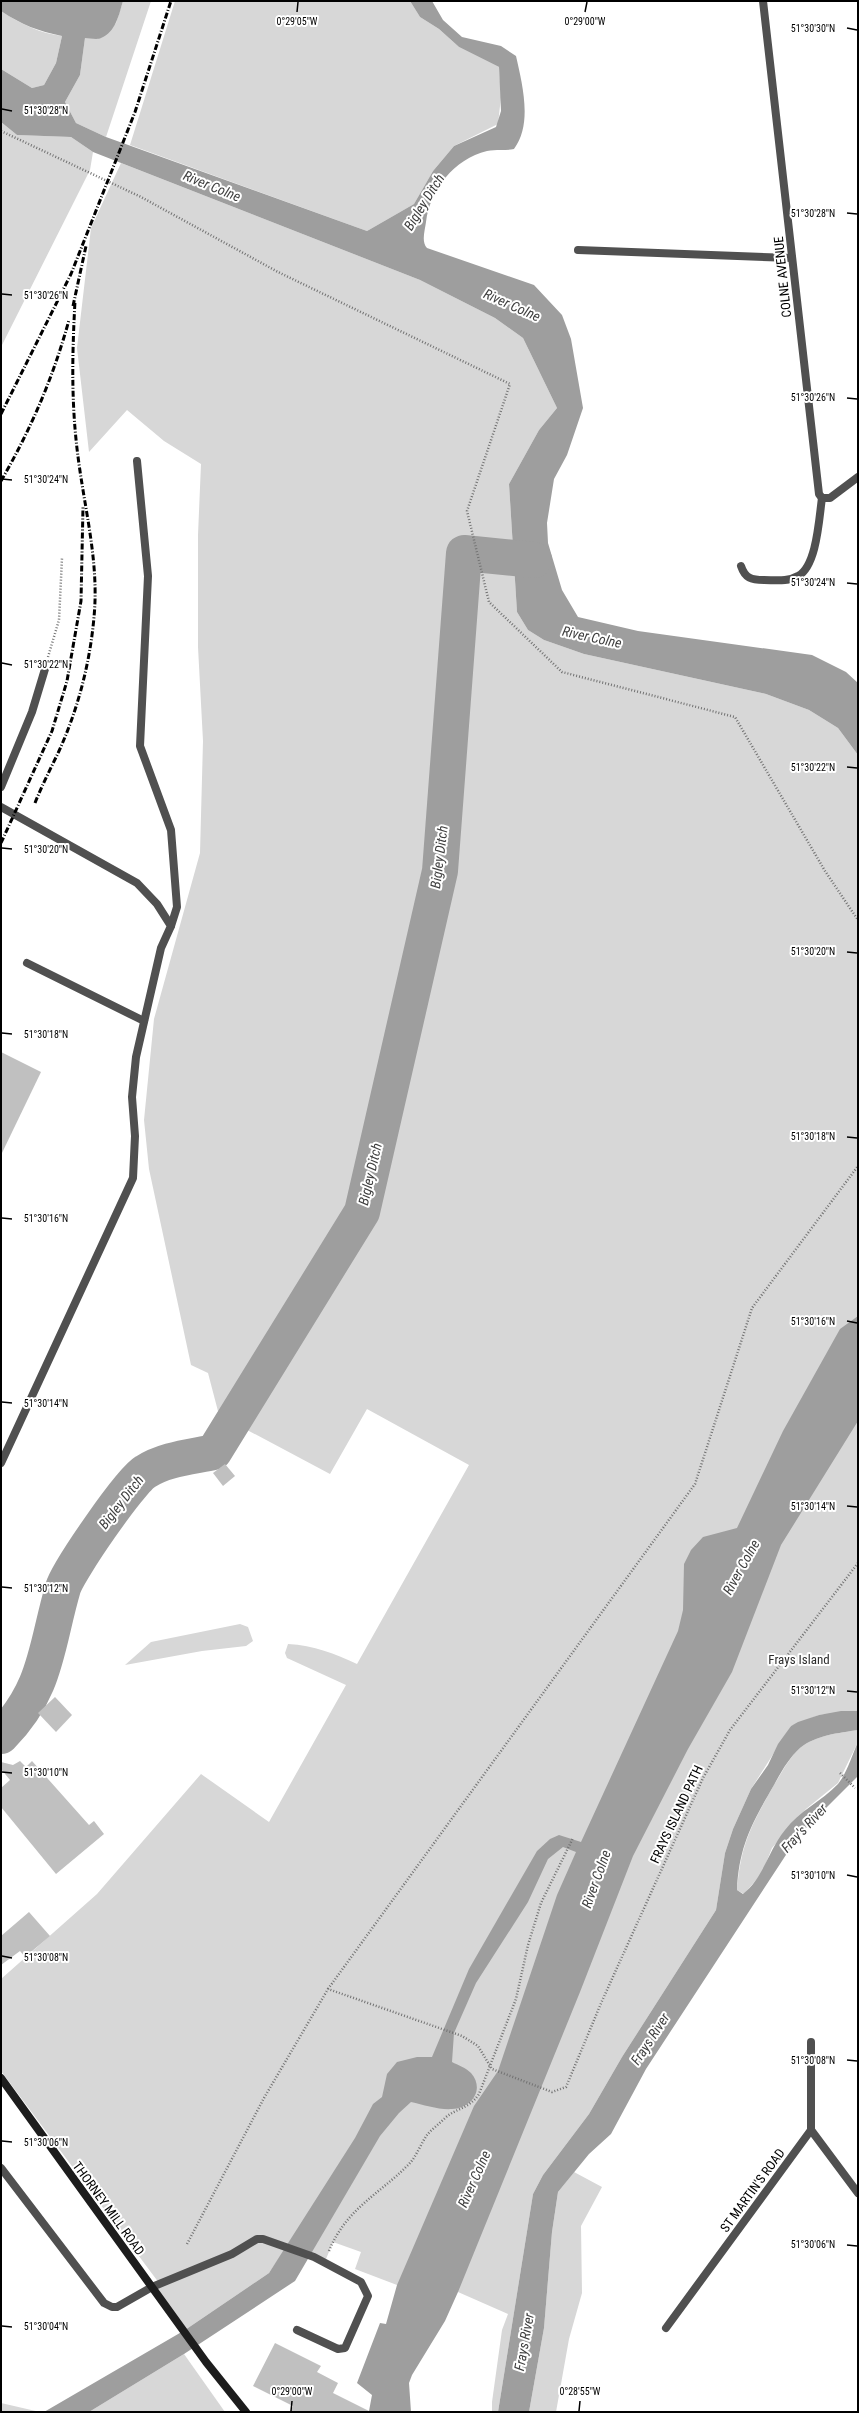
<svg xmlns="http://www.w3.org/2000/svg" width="859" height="2413" font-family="'Roboto Condensed',sans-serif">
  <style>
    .green { fill: #d7d7d7 }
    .water { fill: #9e9e9e }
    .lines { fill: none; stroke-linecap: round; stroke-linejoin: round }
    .river { stroke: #9e9e9e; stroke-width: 36 }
    .building { fill: #c0c0c0 }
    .path { stroke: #727272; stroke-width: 2.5; stroke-dasharray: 1 2; stroke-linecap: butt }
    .lane { stroke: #505050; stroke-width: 8 }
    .street { stroke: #505050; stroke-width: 8 }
    .secondary { stroke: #1d1d1d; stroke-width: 8 }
    .rail { stroke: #000; stroke-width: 3; stroke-dasharray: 6 2 1 2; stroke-linecap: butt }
    .ticks { fill: none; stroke: #000; stroke-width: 1.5 }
    .labels { text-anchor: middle; stroke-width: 4; stroke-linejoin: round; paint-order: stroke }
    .street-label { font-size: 13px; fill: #000; stroke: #fff }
    .park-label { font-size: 13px; fill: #2e2e2e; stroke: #fff }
    .water-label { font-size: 14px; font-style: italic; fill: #3f3f3f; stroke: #fff }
    .ticks-label { font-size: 10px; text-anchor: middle; fill: #000; stroke: #fff; stroke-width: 4; stroke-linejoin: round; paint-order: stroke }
  </style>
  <rect width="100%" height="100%" fill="#fff"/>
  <!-- green -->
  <g class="green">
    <path d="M123,1h28l-45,136 -30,-14 -11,-21 15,-27 5,-37h15l16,-15z"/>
    <path d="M175,1h235l10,16 19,12 20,18 40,20 2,30 -3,27 -44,22 -21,25 -19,33 -47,27 -237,-86z"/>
    <path d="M1,11c20,13 38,22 61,25l-6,27 -12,22 -12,3 -31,-19z"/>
    <path d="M1,122l16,13 54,2 22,15 -3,18 -89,177z"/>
    <path d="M121,163l299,117 75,38 28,20 34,70 -18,22 -30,54 8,128 11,18 16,10 40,14 182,40 43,16 29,18 20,27v956l-39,4 -28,11 -40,63 -18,40 -8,24 -9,57 -94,147 -33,57 -46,61 -10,19 -35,218h-6v-10l10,-72 6,-16 -50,-22 -61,-7 -42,-16 6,-17 -28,-10 -7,17 -64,-22h-7l-24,15 -54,23 54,-20 26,-16h6l23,9 -17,25 -84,57 -32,-43 15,-8 -9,4 -158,-212v-92l96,-85 104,-120 68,48 77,-137 -59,-27 -2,-5 3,-9c26,1 47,10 69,20l112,-199 -102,-56 -37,65 -111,-59 -11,-42 -17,-8 -42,-196 -5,-49 10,-101 46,-166 3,-112 -5,-94v-112l3,-71 -37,-23 -37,-31 -38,42 -12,-104 14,-120z"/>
    <path d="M240,1624l8,3 5,14 -7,5 -44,5 -77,14 26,-23z"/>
    <path d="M858,1730v12l-20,41 -32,26 -34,39 -10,25 -18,21 -7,-4c4,-47 14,-64 37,-105 8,-13 15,-27 26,-37 16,-13 39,-15 58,-18z"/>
    <path d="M574,2172l28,15 -21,39 1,67 -13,46 -13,73h-27l15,-84 8,-96 6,-40z"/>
    <path d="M184,2354l41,58h-136z"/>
    <path d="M1,2403l39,9h-39z"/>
  </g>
  <!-- water -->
  <g class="water">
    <path d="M1,1h122c-4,13 -7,31 -22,37 -4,2 -11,0 -16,0l-5,37 -15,27 11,21 30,14 261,94 47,-27 19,-33 21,-25 42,-19 5,-16 -2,-44 -40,-20 -20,-18 -19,-12 -10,-16h22l11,19 19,17 39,9 15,10c6,27 17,68 -2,93 -9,2 -18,0 -27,2 -33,8 -57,39 -61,71 -1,8 -5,20 1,26l107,37 28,30 9,24 12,69 -16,47 -13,24 -7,44 1,20 14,47 16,27 60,14 174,24 34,17 12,11v72l-20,-27 -29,-18 -43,-16 -182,-40 -40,-14 -16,-10 -11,-18 -8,-128 30,-54 18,-22 -34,-70 -28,-20 -75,-38 -327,-128 -22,-15 -54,-2 -16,-13v-53l31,19 12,-3 12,-22 6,-27c-24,-5 -40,-11 -61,-25z"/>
    <path d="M858,1316v105l-77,124 -49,127 -44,77 -55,107 -53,136 -122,300 -13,29 -33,54 -3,8 2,29h-40l-2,-1 3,-16 -15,-12 23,-60 6,1 11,-39 77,-179 24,-35 59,-176 19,-43 -13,-5 -15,12 -20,43 -52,81 -22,50 -2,29c6,3 14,6 19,11 14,16 1,35 -19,36 -13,1 -28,-4 -41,-7l-12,11 -19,23 -85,145 -111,73 -95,58h-45l141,-82 84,-57 86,-135 18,-34 9,-7 5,-23 10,-12 20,-5h15l37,-88 68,-118 13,-12 9,-4 22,7 97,-211 5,-21 1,-46 7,-14 12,-13 34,-9 46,-97 57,-102z"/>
    <path d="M841,1711h17v19c-19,3 -42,5 -58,18 -11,10 -19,24 -26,37 -22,38 -35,61 -37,105l6,4c21,-17 25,-43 42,-64 14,-19 37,-29 53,-46 9,-11 14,-29 20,-42v34l-59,59 -153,234 -35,65 -22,20 -31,38 -6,40 -8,96 -15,84h-31l35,-218 10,-19 46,-61 33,-57 94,-147 9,-57 8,-24 18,-40 17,-24 10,-21 13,-18 7,-4 21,-7z"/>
  </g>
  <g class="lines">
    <!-- river -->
    <path class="river" d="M1,1736c46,-46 45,-90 62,-148 5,-17 67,-107 82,-116 20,-13 46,-15 69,-20l148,-240 78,-341 24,-318 70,7"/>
  </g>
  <!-- building -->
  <g class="building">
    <path d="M1,1052l40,20 -40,83z"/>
    <path d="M225,1464l10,12 -12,10 -10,-13z"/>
    <path d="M55,1697l17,18 -16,17 -18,-19z"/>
    <path d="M20,1761l6,6 6,-6 57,64 5,-4 10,13 -48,40 -55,-67v-19l9,-8 -9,-11v-7l12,3z"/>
    <path d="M29,1912l21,24 -25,21 -5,-6 -19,14v-29z"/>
    <path d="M275,2343l46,23 -4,6 21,11 -5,10 38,19h-81l3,-6 -40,-20z"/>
  </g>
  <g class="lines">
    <!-- path -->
    <g class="path">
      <path d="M1,131l140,66 137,75 232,112 -43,127 22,91 73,70 173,45 90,154 33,49"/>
      <path d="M48,657l11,-37 3,-62"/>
      <path d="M840,1773l15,15"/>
      <path d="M328,1989l367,-505 57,-176 106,-142"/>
      <path d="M187,2244l77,-146 64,-109 134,47 16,10 14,23 60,23 14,-5 36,-86 101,-223 27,-48 128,-167"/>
      <path d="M329,2251c17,-42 49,-56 78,-85 9,-8 13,-21 20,-31 5,-6 12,-11 18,-17 11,-10 24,-9 34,-24l37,-95 12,-54 13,-42 32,-65"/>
    </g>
    <!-- lane -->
    <g class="lane">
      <path d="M578,250l214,8"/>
      <path d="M137,461l11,115 -8,170 31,84 6,77 -6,19"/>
      <path d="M741,566c4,12 10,14 23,14 11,0 24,2 34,-4 19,-10 21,-58 24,-78"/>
      <path d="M1,787l31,-75 13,-43"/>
      <path d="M1,807l136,76 20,21 14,22 -10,22 -25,109 -4,40 3,39 -2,42 -132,285"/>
      <path d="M27,963l117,58"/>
      <path d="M152,2287l80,-33 25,-15h6l51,18 47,25 7,14 -23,52 -7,1 -41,-19"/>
    </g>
    <!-- street -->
    <g class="street">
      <path d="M763,1l56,493 3,4h8l28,-21"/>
      <path d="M811,2042v88"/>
      <path d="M1,2168l103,135 8,4h5l35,-20"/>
      <path d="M666,2328l145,-198 47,63"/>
    </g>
    <!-- secondary -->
    <path class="secondary" d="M1,2078l205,284 40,50"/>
    <!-- rail -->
    <g class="rail">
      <path d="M73,306l13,-60"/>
      <path d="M1,414l70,-140 64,-162 36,-111"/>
      <path d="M1,481c30,-52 52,-103 68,-161"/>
      <path d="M35,803c7,-18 16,-35 24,-52 19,-42 31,-88 35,-134 5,-52 -8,-102 -15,-153 -8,-56 -7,-106 -4,-163"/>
      <path d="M1,843l51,-112 15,-50 14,-80 2,-94"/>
    </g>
  </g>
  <!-- ticks -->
  <path class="ticks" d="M297,12l1,-10M585,12l2,-10M847,28l10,2M2,109l10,2M847,213l10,1M2,294l10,1M847,398l10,1M2,479l10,1M847,583l10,1M2,663l10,2M847,767l10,1M2,848l10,1M847,952l10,1M2,1033l10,1M847,1137l10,1M2,1218l10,1M847,1321l10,2M2,1402l10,1M847,1506l10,1M2,1587l10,1M847,1691l10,1M2,1772l10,1M847,1875l10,2M2,1956l10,2M847,2060l10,1M2,2141l10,1M847,2245l10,1M2,2326l10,1M291,2411l1,-10M579,2411l1,-10"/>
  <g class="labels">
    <!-- street labels -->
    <g class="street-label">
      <text transform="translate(782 277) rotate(-96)" y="5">COLNE AVENUE</text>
      <text transform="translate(676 1814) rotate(-65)" y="5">FRAYS ISLAND PATH</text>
      <text transform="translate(752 2190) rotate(-54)" y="5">ST MARTIN'S ROAD</text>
      <text transform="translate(109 2208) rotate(54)" y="5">THORNEY MILL ROAD</text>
    </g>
    <!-- park labels -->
    <g class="park-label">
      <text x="799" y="1664">Frays Island</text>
    </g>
    <!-- water labels -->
    <g class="water-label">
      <text transform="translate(212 186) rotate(22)" y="5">River Colne</text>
      <text transform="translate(424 202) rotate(-58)" y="5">Bigley Ditch</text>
      <text transform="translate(512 305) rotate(24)" y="5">River Colne</text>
      <text transform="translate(592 637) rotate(12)" y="5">River Colne</text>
      <text transform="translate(439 857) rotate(-83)" y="5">Bigley Ditch</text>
      <text transform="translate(370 1174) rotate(-77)" y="5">Bigley Ditch</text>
      <text transform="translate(121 1502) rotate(-52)" y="5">Bigley Ditch</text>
      <text transform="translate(741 1567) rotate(-61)" y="5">River Colne</text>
      <text transform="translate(804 1828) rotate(-47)" y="5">Fray's River</text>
      <text transform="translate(596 1879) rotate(-70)" y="5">River Colne</text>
      <text transform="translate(650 2039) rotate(-57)" y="5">Frays River</text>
      <text transform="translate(474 2179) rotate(-66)" y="5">River Colne</text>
      <text transform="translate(524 2342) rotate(-80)" y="5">Frays River</text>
    </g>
  </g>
  <g class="ticks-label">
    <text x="297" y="25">0°29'05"W</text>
    <text x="585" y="25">0°29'00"W</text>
    <text x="813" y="32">51°30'30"N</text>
    <text x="46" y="114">51°30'28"N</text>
    <text x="813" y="217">51°30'28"N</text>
    <text x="46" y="299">51°30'26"N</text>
    <text x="813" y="401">51°30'26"N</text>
    <text x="46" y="483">51°30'24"N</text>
    <text x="813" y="586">51°30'24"N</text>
    <text x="46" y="668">51°30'22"N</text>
    <text x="813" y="771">51°30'22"N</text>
    <text x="46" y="853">51°30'20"N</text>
    <text x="813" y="955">51°30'20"N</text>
    <text x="46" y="1038">51°30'18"N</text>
    <text x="813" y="1140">51°30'18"N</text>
    <text x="46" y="1222">51°30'16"N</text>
    <text x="813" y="1325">51°30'16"N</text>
    <text x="46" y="1407">51°30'14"N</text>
    <text x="813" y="1510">51°30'14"N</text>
    <text x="46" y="1592">51°30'12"N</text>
    <text x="813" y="1694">51°30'12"N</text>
    <text x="46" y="1776">51°30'10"N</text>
    <text x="813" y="1879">51°30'10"N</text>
    <text x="46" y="1961">51°30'08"N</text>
    <text x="813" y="2064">51°30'08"N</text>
    <text x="46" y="2146">51°30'06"N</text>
    <text x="813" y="2248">51°30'06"N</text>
    <text x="46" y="2330">51°30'04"N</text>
    <text x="292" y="2395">0°29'00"W</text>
    <text x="580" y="2395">0°28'55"W</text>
  </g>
  <!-- border -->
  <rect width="859" height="2413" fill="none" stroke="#000000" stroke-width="4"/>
</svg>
